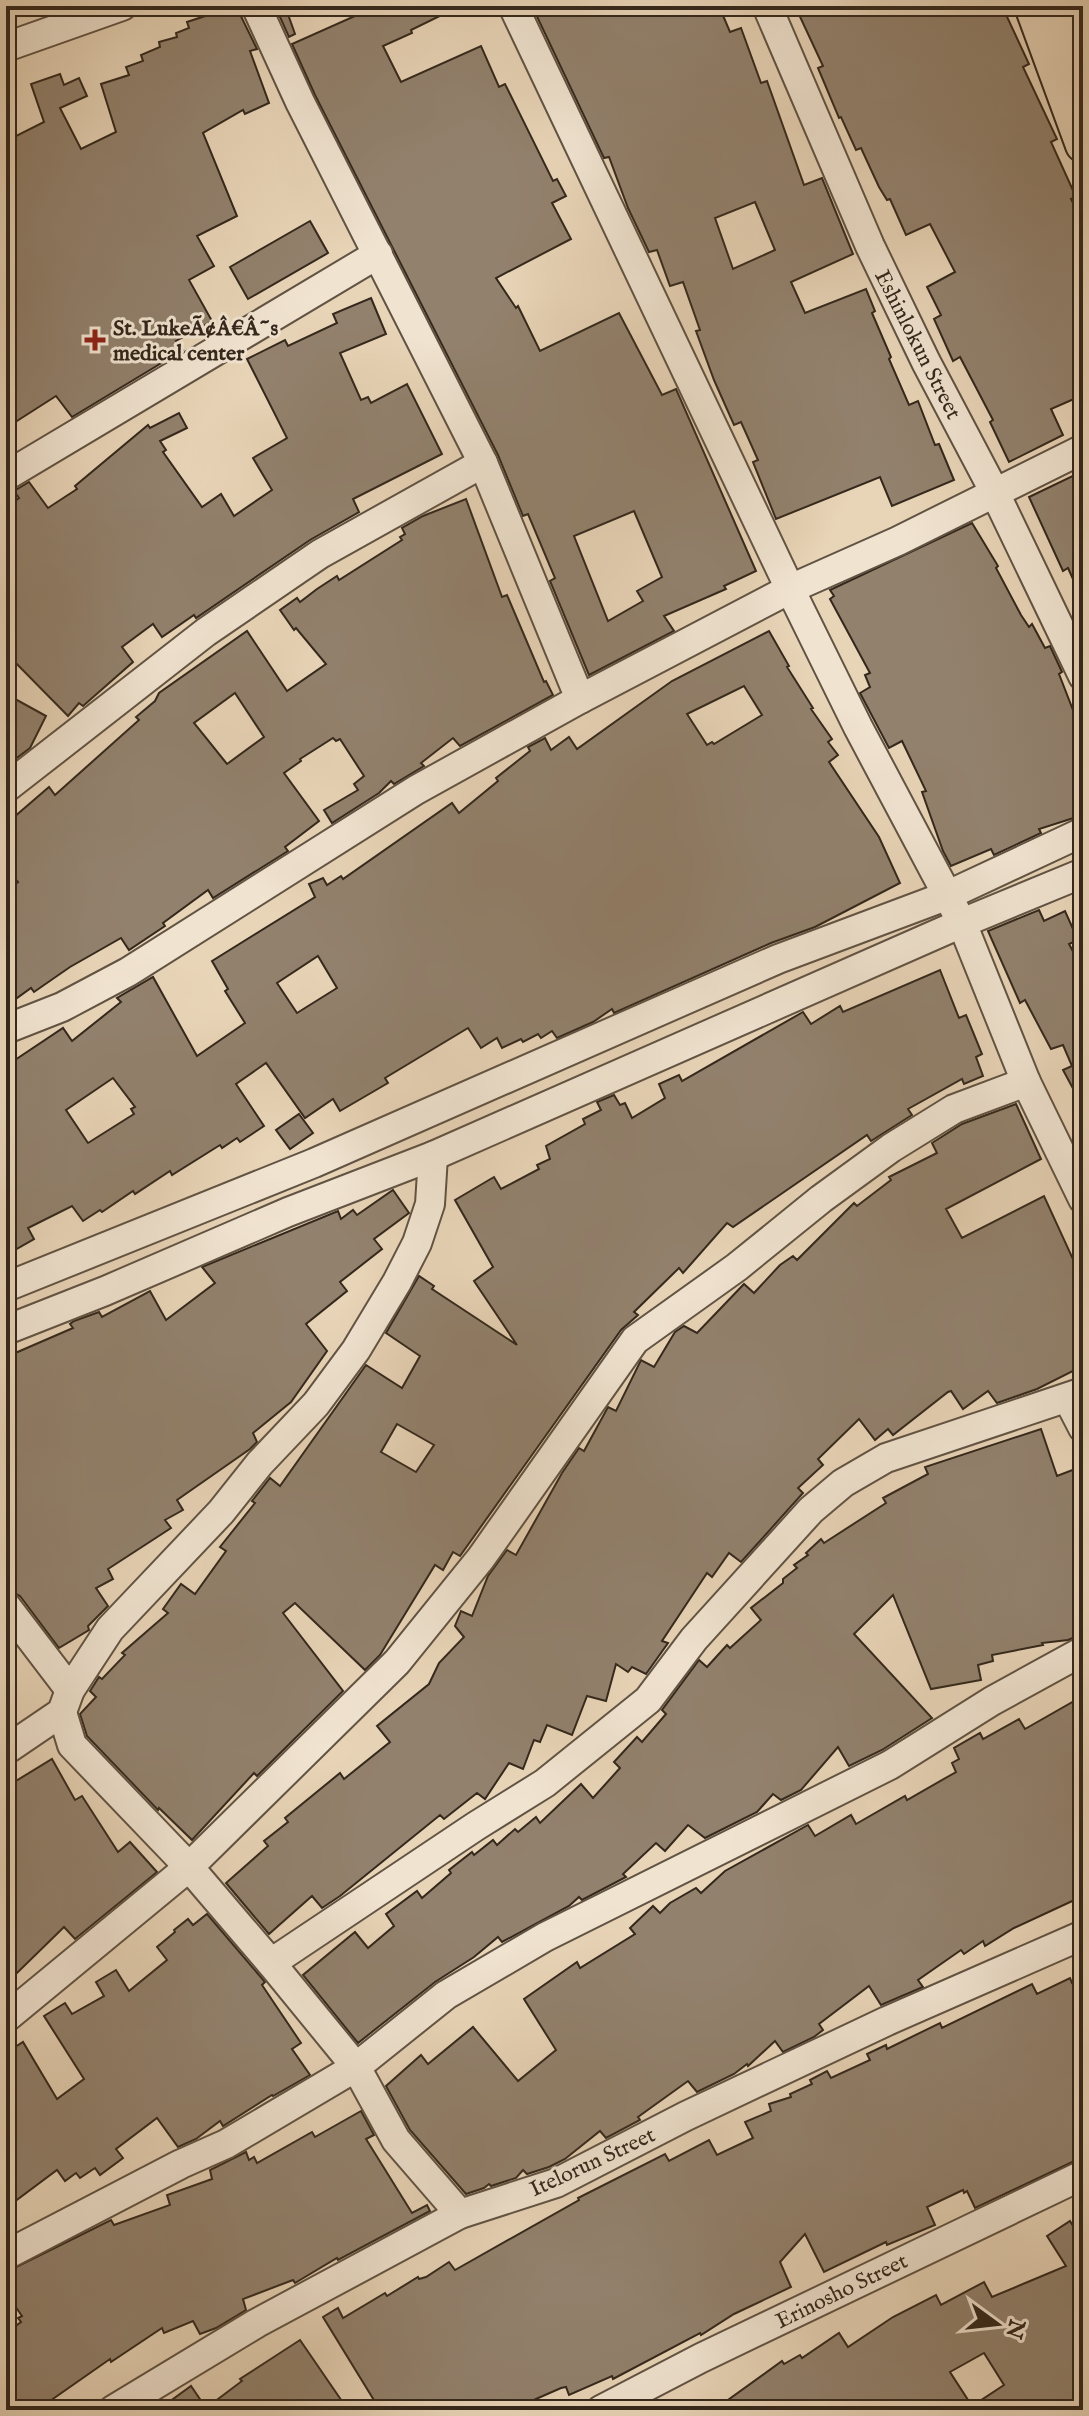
<svg xmlns="http://www.w3.org/2000/svg" width="1089" height="2416" font-family="'IM FELL English',serif">
  <style>
    .building { fill: #92816d; stroke: #34281c; stroke-width: 2; fill-rule: evenodd }
    .lines { fill: none; stroke-linecap: round; stroke-linejoin: round }
    .minor-casing { stroke: #615343; stroke-width: 32 }
    .major-casing { stroke: #34281c; stroke-width: 38 }
    .minor { stroke: #f0e3d0; stroke-width: 28 }
    .major { stroke: #e8d4b7; stroke-width: 34 }
    .poi-dot { fill: #8f2418; stroke: #f0e3d0; stroke-width: 3 }
    .labels { text-anchor: middle; stroke-width: 6; stroke-linejoin: round; paint-order: stroke }
    .poi-label { font-size: 22px; font-weight: bold; fill: #34281c; stroke: #f0e3d0; text-anchor: start }
    .street-label { font-size: 22px; fill: #34281c; stroke: #f0e3d0 }
  </style>
  <rect width="100%" height="100%" fill="#e8d4b7"/>
  <filter id="stains"><feTurbulence type="fractalNoise" baseFrequency=".0025" numOctaves="4"/><feColorMatrix values="0 0 0 0 .2 0 0 0 0 .09 0 0 0 0 .02 0 0 0 .5 -.17"/></filter>
  <radialGradient id="worn" r=".72"><stop offset=".6" stop-color="#630" stop-opacity="0"/><stop offset="1" stop-color="#630" stop-opacity=".3"/></radialGradient>
  <!-- building -->
  <g class="building">
    <path d="M236,6l21,43 -7,2 19,52 -24,11 -2,-4 -40,23 34,83 -40,20 17,30 -25,14 23,41 -36,20 7,9 -111,67 -16,-21 -50,32v-287l38,-19 -13,-38 29,-10 4,11 15,-7 8,18 -27,12 21,41 35,-17 -15,-48 28,-9 -3,-8 17,-6 -2,-6 19,-8 -1,-5 18,-5 -1,-4 13,-5 -2,-6z"/>
    <path d="M275,6h10l10,28 -6,3z"/>
    <path d="M384,6h76l-49,24 1,3 -29,13 18,36 80,-36 18,41 6,-3 48,97 4,-2 9,17 -14,7 19,36 -75,39 20,30 2,-2 22,45 79,-38 43,82 14,-6 80,182 -32,15 2,3 -62,27 10,15 -85,44 -39,-94 5,-3 -27,-64 -5,2 -25,-61 -183,-360 -23,-51 74,-33 1,2zM634,511l28,66 -25,14 6,10 -35,20 -34,-85z"/>
    <path d="M532,6h187l11,26 11,-4 20,55 6,-2 37,104 18,-7 31,76 -62,28 14,31 61,-24 9,22 -3,2 19,44 -2,2 20,46 9,-4 17,44 4,-1 15,36 -62,26 -12,-29 -104,42 -23,-57 5,-2 -17,-38 -7,3 -20,-45 -18,-49 4,-1 -17,-48 -13,4 -13,-36 -8,2 -21,-44 -19,-51 -5,1zM755,202l20,48 -42,19 -18,-51z"/>
    <path d="M795,6h207l27,58 -6,3 34,72 -6,3 25,55 -5,2 12,23v173l-32,14 12,26 -54,27 -19,-40 3,-2 -33,-63 -7,4 -19,-42 7,-4 -14,-28 28,-15 -25,-48 -24,11 -16,-36 -3,1 -8,-13 -18,-39 -5,2 -15,-33 -2,1 -21,-50 5,-2z"/>
    <path d="M310,221l18,32 -80,46 -18,-32z"/>
    <path d="M371,298l15,36 -46,19 21,47 7,-3 3,6 36,-19 35,70 -89,45 6,13 -49,28 -114,78 -2,-3 -32,22 -9,-13 -31,23 11,15 -50,44 -4,-3 -11,13 -62,-63v-145l13,-10 -5,-7 15,-9 19,26 29,-19 -2,-3 73,-61 2,3 29,-15 8,15 -27,13 6,9 -3,2 39,55 19,-13 13,22 38,-26 -19,-32 34,-20 -40,-79 38,-19 3,6 49,-23 -4,-9z"/>
    <path d="M1083,471v130l-15,-33 -5,3 -34,-74z"/>
    <path d="M466,499l36,98 5,-2 37,87 2,-1 7,14 -93,51 -7,-8 -32,25 3,3 -30,18 -3,-3 -12,12 -47,30 -8,-13 34,-20 -4,-6 10,-8 -24,-37 -4,2 -3,-3 -33,21 1,2 -17,12 35,48 -34,26 3,4 -75,47 -5,-8 -45,33 2,3 -36,24 -8,-12 -51,29 -36,25 -3,-4 -25,18v-115l12,-9 -12,-14v-44l43,-37 6,8 84,-75 -3,-3 19,-16 4,-8 88,-62 40,60 39,-27 -30,-36 -2,2 -14,-20 17,-12 3,4 17,-13 20,-13 2,4 63,-40 -2,-3 5,-3 -3,-6 21,-12zM235,693l29,44 -37,27 -33,-41z"/>
    <path d="M972,523l26,43 -2,2 25,47 8,12 3,-3 13,24 5,-2 12,26 -3,2 14,36 3,-1 7,16v12l-8,2 2,5 -3,1 9,22v48l-44,14 2,4 -47,22 -3,-6 -40,17 -8,-15 -21,-59 4,-1 -24,-50 -13,7 -29,-55 10,-6 -5,-12 5,-2 -40,-74 4,-3 -4,-6z"/>
    <path d="M769,631l20,35 -2,1 26,41 -2,1 21,30 -4,3 10,13 -9,7 50,75 21,46 -85,44 -44,16 -157,70 -2,-4 -19,13 -36,16 -5,-7 -11,7 -3,-4 -15,8 -2,-3 -19,9 -5,-10 -16,10 -13,-20 -83,50 3,5 -48,28 -7,-12 -28,19 -39,-55 -30,21 28,42 -24,16 -3,-4 -15,10 -2,-3 -48,30 -2,-4 -35,23 -2,-3 -31,21 -2,-2 -17,11 -11,-15 -44,22 6,11 -28,16v-189l57,-38 9,13 49,-39 -4,-4 36,-21 44,79 48,-33 -20,-32 3,-2 -16,-28 103,-64 -6,-13 14,-6 4,7 14,-9 2,3 109,-76 7,10 39,-32 -2,-3 34,-27 -2,-4 17,-9 6,12 18,-13 8,12 95,-68zM744,686l18,29 -48,29 -2,-2 -5,3 -20,-31zM318,956l19,32 -40,25 -20,-30zM113,1078l22,29 -4,2 3,5 -46,29 -22,-33z"/>
    <path d="M6,694l40,22 -16,32 -24,18z"/>
    <path d="M1039,910l5,11 21,-10 13,29 -9,4 14,26v137l-20,-37 9,-4 -9,-21 -12,4 -26,-49 -5,3 -32,-72z"/>
    <path d="M940,970l19,48 7,-3 16,39 -6,3 7,19 -19,8 -2,-5 -54,30 4,6 -41,26 -4,-6 -134,92 -6,-4 -44,50 -4,-5 -45,44 4,3 -17,15 -161,226 -7,-4 -10,18 -8,-5 -55,90 -15,15 -70,-67 -12,10 60,78 -86,85 -3,-3 -62,67 -33,-32 -1,2 -71,-74 -7,-22 16,-17 -6,-6 9,-14 3,2 23,-24 -3,-2 46,-40 -5,-4 18,-25 14,10 31,-43 -6,-4 35,-44 -3,-2 18,-23 10,8 86,-121 36,23 18,-32 -34,-23 33,-57 15,10 -2,3 85,56 -43,-64 19,-14 -38,-67 39,-23 7,12 38,-20 -2,-4 13,-6 -4,-13 39,-22 -2,-5 18,-9 -4,-8 17,-7 6,10 5,-2 7,15 33,-20 -6,-14 20,-9 3,6 121,-69 8,12 29,-18 3,6zM397,1424l37,21 -18,27 -35,-20z"/>
    <path d="M1016,1104l25,55 -95,50 16,29 82,-42 39,85v85l-46,23 -40,14 -9,-12 -25,18 -12,-18 -3,1 -55,43 -5,-6 -13,11 -16,-21 -41,40 5,6 -25,23 5,5 -62,69 -12,-9 -17,24 -5,-4 -45,68 6,2 -22,31 -14,-7 -4,5 -12,-8 -10,37 -19,-5 -15,39 -25,-10 -7,17 -6,-2 -11,29 -14,-6 -24,36 -8,-6 -33,26 -4,-4 -100,81 -18,12 -10,-12 -43,38 -43,-51 42,-37 -4,-5 24,-19 -3,-4 55,-45 4,6 46,-37 -13,-16 52,-42 10,-21 25,-26 -9,-11 6,-15 11,5 16,-40 19,-26 9,5 46,-82 17,-25 5,3 24,-44 8,4 25,-51 13,7 21,-35 9,-6 13,7 47,-49 10,9 26,-28 13,-9 4,4 57,-57 3,3 34,-26 -2,-3 48,-24 -5,-10 30,-19z"/>
    <path d="M299,1114l14,19 -23,16 -14,-19z"/>
    <path d="M393,1190l16,23 -35,26 8,10 -42,33 7,9 -41,33 21,27 -36,51 -38,31 4,9 -7,7 -73,51 6,10 -18,10 6,8 -63,41 5,10 -17,9 12,18 -20,20 1,4 -30,18 -39,-52 -14,-7v-232l67,-29 -3,-4 4,-3 25,-9 3,5 48,-26 16,29 49,-37 -13,-16 136,-56 3,8 12,-9 4,5z"/>
    <path d="M1041,1429l16,47 26,-10v26l-8,3 8,24v115l-15,6 -26,3 1,2 -51,10 1,6 -15,4 3,15 -50,9 -38,-94 -39,39 78,84 -50,32 -33,16 -11,-19 -37,43 -20,10 -8,-6 -16,18 -52,26 -17,-13 -23,26 -9,-8 -33,31 3,3 -44,23 -3,-3 -10,9 -67,36 -4,-5 -24,20 -39,25 -77,61 -55,-68 52,-43 13,16 26,-22 -8,-12 31,-23 5,7 29,-25 -2,-3 23,-18 2,3 19,-15 4,5 18,-16 3,3 18,-15 4,6 41,-39 12,14 27,-30 -6,-6 23,-25 5,5 24,-28 -4,-4 37,-50 8,7 20,-22 3,3 31,-28 -10,-12 32,-25v-4l14,-11 -3,-3 14,-10 -2,-2 15,-14 3,4 62,-40 -3,-5 45,-24 -3,-7z"/>
    <path d="M1083,1696v200l-69,32 -29,18 -2,-5 -19,13 -3,-4 -43,30 5,7 -42,18 -12,-19 -50,38 4,6 -9,7 -31,15 -8,-11 -27,25 -1,-2 -13,10 -37,18 -9,-11 -50,36 2,3 -34,18 -6,-7 -35,28 -16,8 -22,7 -4,-4 -7,8 -25,8 -2,-2 -5,4 -18,6 -56,-64 -24,-44 35,-31 7,9 45,-37 45,54 38,-31 -32,-51 53,-37 3,6 55,-34 -5,-6 23,-22 7,7 10,-10 26,-15 5,5 24,-22 83,-46 7,11 36,-21 5,9 49,-28 2,4 49,-28 -4,-9 7,-4 -5,-11 26,-15 3,6 36,-20 6,10z"/>
    <path d="M52,1759l23,41 7,-4 36,56 12,-10 27,30 -82,67 -11,-12 -47,46 -11,-18v-168z"/>
    <path d="M207,1914l58,68 -3,3 39,58 -9,6 18,26 -37,21 -1,-1 -49,31 -3,-5 -24,18 -18,8 -21,-29 -41,31 7,9 -23,17 -5,-7 -15,10 -4,-5 -11,8 -8,-11 -51,38v-155l17,-11 34,57 27,-20 -40,-63 21,-13 7,11 32,-18 -8,-14 20,-12 13,21 38,-31 -10,-13 18,-15 -1,-2 14,-11 5,6z"/>
    <path d="M1070,1978l2,5 11,-5v179l-108,51 -8,-17 -3,2 -1,-3 -36,17 8,18 -48,20 -1,-3 -62,30 -19,-38 -25,28 11,25 -57,27 -33,21 -1,-2 -87,46 -1,-3 -43,19 -3,-8 -5,1 -50,22h-131l-57,-93 15,-9 5,10 42,-25 2,3 31,-19 1,2 7,-2 23,-15 6,8 124,-70 -1,-2 87,-44 4,7 40,-21 8,15 36,-17 -8,-16 26,-11 -2,-7 22,-7 -1,-3 22,-10 -2,-4 17,-9 4,7 39,-18 -3,-6 19,-9 1,4 53,-26 2,5 90,-44 5,10z"/>
    <path d="M361,2111l13,24 -8,4 46,74 15,-8 3,6 -92,49 -1,-2 -42,25 -2,-3 -50,19 3,11 -30,18 -16,6 -7,-13 -29,12 -2,-5 -51,34 -1,-3 -73,51h-31v-77l15,-11 -3,-4 4,-2 -16,-23v-21l105,-52 3,5 56,-20 -3,-10 45,-16 -2,-9 36,-18 3,8 5,-3 3,6 55,-31 3,5z"/>
    <path d="M1070,2221l13,21v168h-369l68,-49 2,3 16,-9 2,3 37,-25 9,14 45,-30 43,-22 5,10 43,-23 8,15 74,-31 -19,-30zM984,2353l20,32 -32,21 -22,-34z"/>
    <path d="M300,2340l48,70h-190l33,-24 15,22 36,-27 -2,-2z"/>
  </g>
  <g class="lines">
    <defs>
      <g id="minor">
        <path d="M256,6l44,96 183,361 97,236"/>
        <path d="M513,6l277,583 68,138 104,196 64,159 57,117"/>
        <path d="M767,6l103,240 56,116 68,129 89,185"/>
        <path d="M6,47l116,-41"/>
        <path d="M6,476l372,-222"/>
        <path d="M6,788l200,-156 114,-78 163,-91"/>
        <path d="M6,1029l56,-22 66,-35 288,-182 164,-91 210,-110 108,-48 185,-92"/>
        <path d="M6,1287l308,-124 464,-204 168,-63 137,-64"/>
        <path d="M6,1330l99,-39 183,-79 145,-56 529,-233 121,-50"/>
        <path d="M1068,1399l15,29"/>
        <path d="M6,1606l64,84"/>
        <path d="M62,1712l10,33 117,122 82,96 85,104 40,73 64,74"/>
        <path d="M6,1750l56,-38 8,-22 40,-61 111,-117 39,-49 56,-59 40,-54 41,-68 20,-39 13,-39 3,-48"/>
        <path d="M271,1963l205,-137 69,-43 103,-83 46,-61 117,-129 32,-27 43,-25 197,-66"/>
        <path d="M6,2018l183,-151 208,-205 84,-104 154,-218 102,-73 84,-68 70,-51 63,-39 72,-27"/>
        <path d="M6,2255l175,-91 45,-20 130,-77 90,-72 99,-58 345,-172 102,-64 91,-50"/>
        <path d="M113,2410l144,-87 203,-109 96,-31 130,-67 201,-95 196,-86"/>
        <path d="M601,2410l100,-52 382,-183"/>
      </g>
      <g id="major">
        <path d="M1032,6l51,139"/>
        <path d="M1064,6l19,54"/>
      </g>
    </defs>
    <!-- minor casing -->
    <use href="#minor" class="minor-casing"/>
    <!-- major casing -->
    <use href="#major" class="major-casing"/>
    <!-- minor -->
    <use href="#minor" class="minor"/>
    <!-- major -->
    <use href="#major" class="major"/>
  </g>
  <!-- markers -->
  <path class="poi-dot" d="M91 328h8v8h8v8h-8v8h-8v-8h-8v-8h8z"/>
  <g class="labels">
    <!-- poi labels -->
    <g class="poi-label">
      <text x="113" y="335">St. LukeÃ¢Â€Â˜s<tspan x="113" dy="25">medical center</tspan></text>
    </g>
    <!-- street labels -->
    <g class="street-label">
      <text transform="translate(919 344) rotate(63)" y="8">Eshinlokun Street</text>
      <text transform="translate(592 2161) rotate(-25)" y="8">Itelorun Street</text>
      <text transform="translate(841 2290) rotate(-26)" y="8">Erinosho Street</text>
    </g>
  </g>
  <!-- margin -->
  <rect width="1089" height="2416" fill="none" stroke="#e8d4b7" stroke-width="32"/>
  <rect x="8" y="8" width="1073" height="2400" fill="none" stroke="#34281c" stroke-width="4"/>
  <rect x="16" y="16" width="1057" height="2384" fill="none" stroke="#34281c" stroke-width="2"/>
  <!-- north arrow -->
  <g transform="translate(997 2324) rotate(105)" stroke="#f0e3d0" stroke-width="6" paint-order="stroke">
  <path d="M0-6L14 30L0 20L-14 30Z" fill="#34281c"/>
  <text y="-12" font-size="22" font-weight="bold" text-anchor="middle" fill="#34281c">N</text>
  </g>
  <rect width="100%" height="100%" filter="url(#stains)"/>
  <rect width="100%" height="100%" fill="url(#worn)"/>
</svg>
